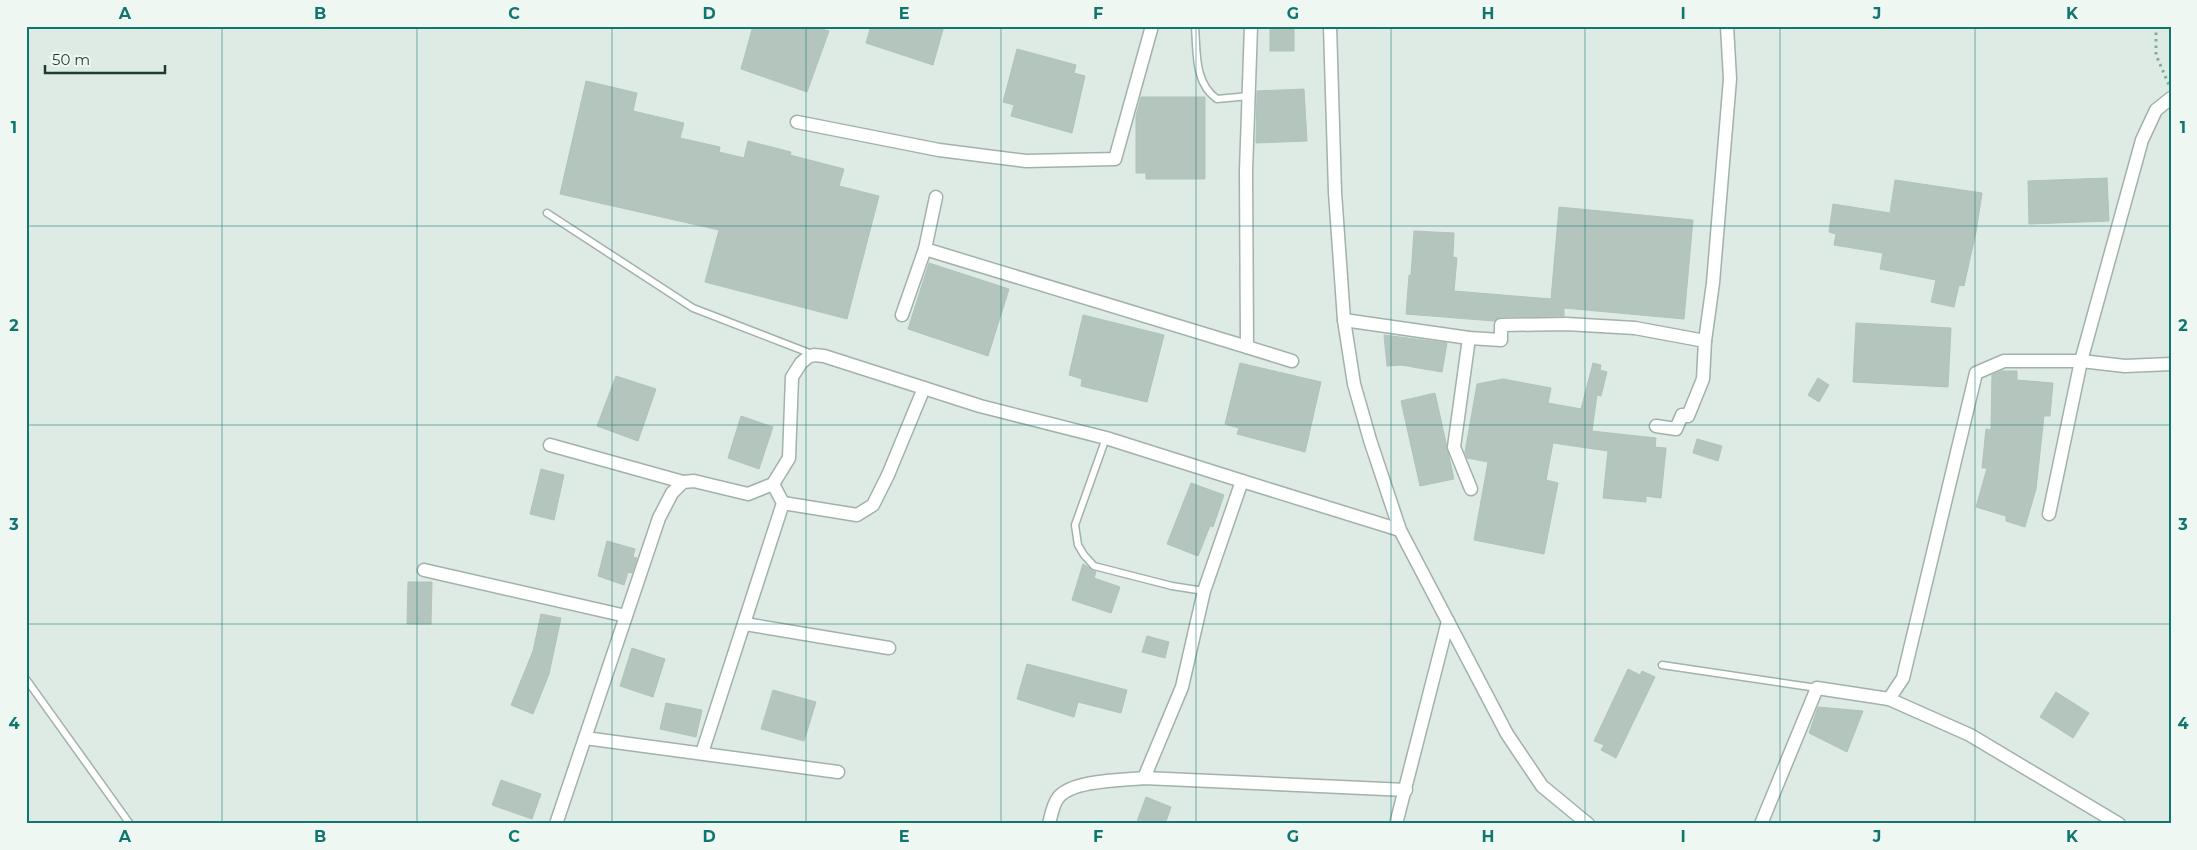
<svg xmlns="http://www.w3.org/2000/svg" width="2197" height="850" font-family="Montserrat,sans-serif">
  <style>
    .building { fill: #b3c5bd; stroke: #b0c4bb }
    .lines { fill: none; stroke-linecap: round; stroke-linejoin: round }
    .lane-casing { stroke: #a1b2ab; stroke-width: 9 }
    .street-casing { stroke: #a1b2ab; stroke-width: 15 }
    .path { stroke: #7daf9d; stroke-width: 3; stroke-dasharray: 2.5 4; stroke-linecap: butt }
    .lane { stroke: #fff; stroke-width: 6 }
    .street { stroke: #fff; stroke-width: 12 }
    .grid { fill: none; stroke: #0f766e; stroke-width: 1; stroke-opacity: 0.55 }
    .neatline { fill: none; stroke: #0f766e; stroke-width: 2 }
    .grid-label { font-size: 16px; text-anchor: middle; font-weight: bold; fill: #0f766e }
  </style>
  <rect width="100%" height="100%" fill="#deeae4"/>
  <!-- building -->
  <g class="building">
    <path d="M753,26h58l18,5 -22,61 -66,-23z"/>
    <path d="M871,26h73l-11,39 -67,-22z"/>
    <rect x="1270" y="26" width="24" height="25"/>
    <path d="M1017,49l59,16 -2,8 11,3 -13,57 -61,-17 3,-11 -11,-3z"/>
    <path d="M586,81l51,12 -4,18 51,12 -4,15 40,9 -1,5 25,6 4,-17 43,11 -1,3 54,14 -5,17 40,10 -32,123 -142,-37 14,-52 -159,-36z"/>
    <path d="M1304,89l3,52 -51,2 1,-52z"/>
    <path d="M1141,97h64v82h-59v-6h-10v-57z"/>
    <path d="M2107,178l2,43 -80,3 -1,-43z"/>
    <path d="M1895,180l87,13 -6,39 -12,54 -5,-1 -5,22 -23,-5 5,-22 -56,-11 3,-16 -49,-8 2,-11 -7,-2 4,-28 57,9z"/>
    <path d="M1559,207l134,13 -9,99 -120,-11v8l-63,1 -7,4 -88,-7 3,-39h2l3,-44 40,2 -1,24 4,1 -3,33 97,8z"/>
    <path d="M929,263l80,26 -21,67 -80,-27z"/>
    <path d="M1083,315l81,20 -17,67 -66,-16 1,-7 -13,-4z"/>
    <path d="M1856,323l95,5 -3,59 -95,-5z"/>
    <path d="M1384,335l63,8 -5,29 -41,-7 -14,1z"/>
    <path d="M1240,363l81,19 -16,70 -68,-18 2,-6 -14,-4z"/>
    <path d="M1593,363l8,2 -1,5 7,2 -6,24 -4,-1 -5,36 64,7 -1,9 11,1 -5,50 -15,-2v6l-43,-4 5,-47 -55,-8 -7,37 12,3 -14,71 -70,-14 14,-78 -21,-4 -2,-6 12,-68 26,-5 48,9 -3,15 33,6z"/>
    <path d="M2002,371h15v9l36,3 -3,33h-6l-8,73 -11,38 -19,-6v-5l-30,-9 11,-39h-5l4,-39 5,1 1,-55z"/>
    <path d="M616,376l40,13 -18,52 -41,-15z"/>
    <path d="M1818,378l11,7 -10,17 -11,-7z"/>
    <path d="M1435,393l19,86 -34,7 -19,-85z"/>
    <path d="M741,416l32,11 -14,42 -31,-11z"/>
    <path d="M1697,439l25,7 -4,15 -25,-8z"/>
    <path d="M541,469l23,6 -10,45 -24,-6z"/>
    <path d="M1191,483l33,12 -11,32 -3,-1 -12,30 -31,-12z"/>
    <path d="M607,541l28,8 -2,8 4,1 -5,15 -4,-1 -4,13 -26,-9z"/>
    <path d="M1083,564l13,8 -2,6 26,9 -9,26 -39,-13z"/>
    <path d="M408,582h24l-1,42h-24z"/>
    <path d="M541,614l20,4 -12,56 -16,40 -22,-9 22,-54z"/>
    <path d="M1147,636l22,6 -4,16 -23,-6z"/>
    <path d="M632,648l33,11 -12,38 -33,-11z"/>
    <path d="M1027,664l100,26 -6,23 -43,-11 -4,15 -57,-18z"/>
    <path d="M1628,669l12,6 2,-4 13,6 -39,81 -15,-8 3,-5 -10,-4z"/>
    <path d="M773,690l43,12 -12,39 -43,-12z"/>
    <path d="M2056,692l33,21 -16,25 -33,-21z"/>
    <path d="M666,703l36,7 -6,27 -36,-8z"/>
    <path d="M1818,707l45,4 -16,41 -38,-19z"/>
    <path d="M501,780l40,14 -9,25 -40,-14z"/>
    <path d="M1146,797l25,10 -6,17h-29z"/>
  </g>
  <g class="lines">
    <defs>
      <g id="lane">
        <path d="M1195,26c2,26 -1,57 22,73l32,-3"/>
        <path d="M547,213l146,95 119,46"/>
        <path d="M1106,438l-31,87 3,20 6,10 10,11 78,20 32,5"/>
        <path d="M1662,665l155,23"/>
        <path d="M26,679l104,145"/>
      </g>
      <g id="street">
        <path d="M1330,26l5,166 9,128 10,64 16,56 30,90 107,204 35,52 46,38"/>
        <path d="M797,122l142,28 87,11 89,-2 37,-133"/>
        <path d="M925,249l322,98 -1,-176 5,-145"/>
        <path d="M902,315l23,-66 11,-52"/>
        <path d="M1344,320l125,18 32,2v-15l65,-1 69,4 70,13 8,-58 17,-204 -3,-53"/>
        <path d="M1469,338l-15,109 17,42"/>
        <path d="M1247,347l45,14"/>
        <path d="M1656,426l20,3 6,-14 6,1 15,-37 2,-38"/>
        <path d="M550,445l133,37"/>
        <path d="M783,503l74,12 16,-10 15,-30 36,-87"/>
        <path d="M2049,514l32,-153 61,-221 14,-30 15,-12"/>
        <path d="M424,570l202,46"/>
        <path d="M745,624l144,24"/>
        <path d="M1889,699l14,-21 73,-305 28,-12h77l44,5 46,-2"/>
        <path d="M585,738l253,34"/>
        <path d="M702,753l81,-250 -10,-19"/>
        <path d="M1144,778l38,-91 22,-96 38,-110 158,49"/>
        <path d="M556,824l103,-306 13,-25 11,-11 11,-1 54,13 25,-10 16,-26 3,-81 9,-14 7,-6 6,-2 10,1 156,50 126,32 136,43"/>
        <path d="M1049,824c2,-8 4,-20 9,-26 13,-18 65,-18 86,-20l262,12"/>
        <path d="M1396,824l52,-203"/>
        <path d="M1761,824l56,-136 72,11 81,36 149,89"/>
      </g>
    </defs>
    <!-- lane casing -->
    <use href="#lane" class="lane-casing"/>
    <!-- street casing -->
    <use href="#street" class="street-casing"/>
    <!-- path -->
    <path class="path" d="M2156,26v29l13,30"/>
    <!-- lane -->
    <use href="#lane" class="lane"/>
    <!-- street -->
    <use href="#street" class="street"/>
  </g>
  <!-- grid -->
  <path class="grid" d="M222,26v798M417,26v798M612,26v798M806,26v798M1001,26v798M1196,26v798M1391,26v798M1585,26v798M1780,26v798M1975,26v798M26,226h2145M26,425h2145M26,624h2145"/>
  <!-- border -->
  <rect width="2197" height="850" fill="none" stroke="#eef7f2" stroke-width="55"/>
  <!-- scale -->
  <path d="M45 65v8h120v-8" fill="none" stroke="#1f3a32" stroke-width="2.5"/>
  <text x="52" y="65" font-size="15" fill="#1f3a32" stroke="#eef7f2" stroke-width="4" paint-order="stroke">50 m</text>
  <rect x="28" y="28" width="2142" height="794" class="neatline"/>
  <g class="grid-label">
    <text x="125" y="19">A</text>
    <text x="320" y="19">B</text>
    <text x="514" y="19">C</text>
    <text x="709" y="19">D</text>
    <text x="904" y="19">E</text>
    <text x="1098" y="19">F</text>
    <text x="1293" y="19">G</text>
    <text x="1488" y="19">H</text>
    <text x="1683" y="19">I</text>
    <text x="1877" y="19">J</text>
    <text x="2072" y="19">K</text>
    <text x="14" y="133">1</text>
    <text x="2183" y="133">1</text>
    <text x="14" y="331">2</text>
    <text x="2183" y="331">2</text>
    <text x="14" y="530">3</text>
    <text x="2183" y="530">3</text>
    <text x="14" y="729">4</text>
    <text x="2183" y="729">4</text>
    <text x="125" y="842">A</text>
    <text x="320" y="842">B</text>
    <text x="514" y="842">C</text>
    <text x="709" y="842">D</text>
    <text x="904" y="842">E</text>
    <text x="1098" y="842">F</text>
    <text x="1293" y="842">G</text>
    <text x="1488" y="842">H</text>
    <text x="1683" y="842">I</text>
    <text x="1877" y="842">J</text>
    <text x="2072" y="842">K</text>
  </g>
</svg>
